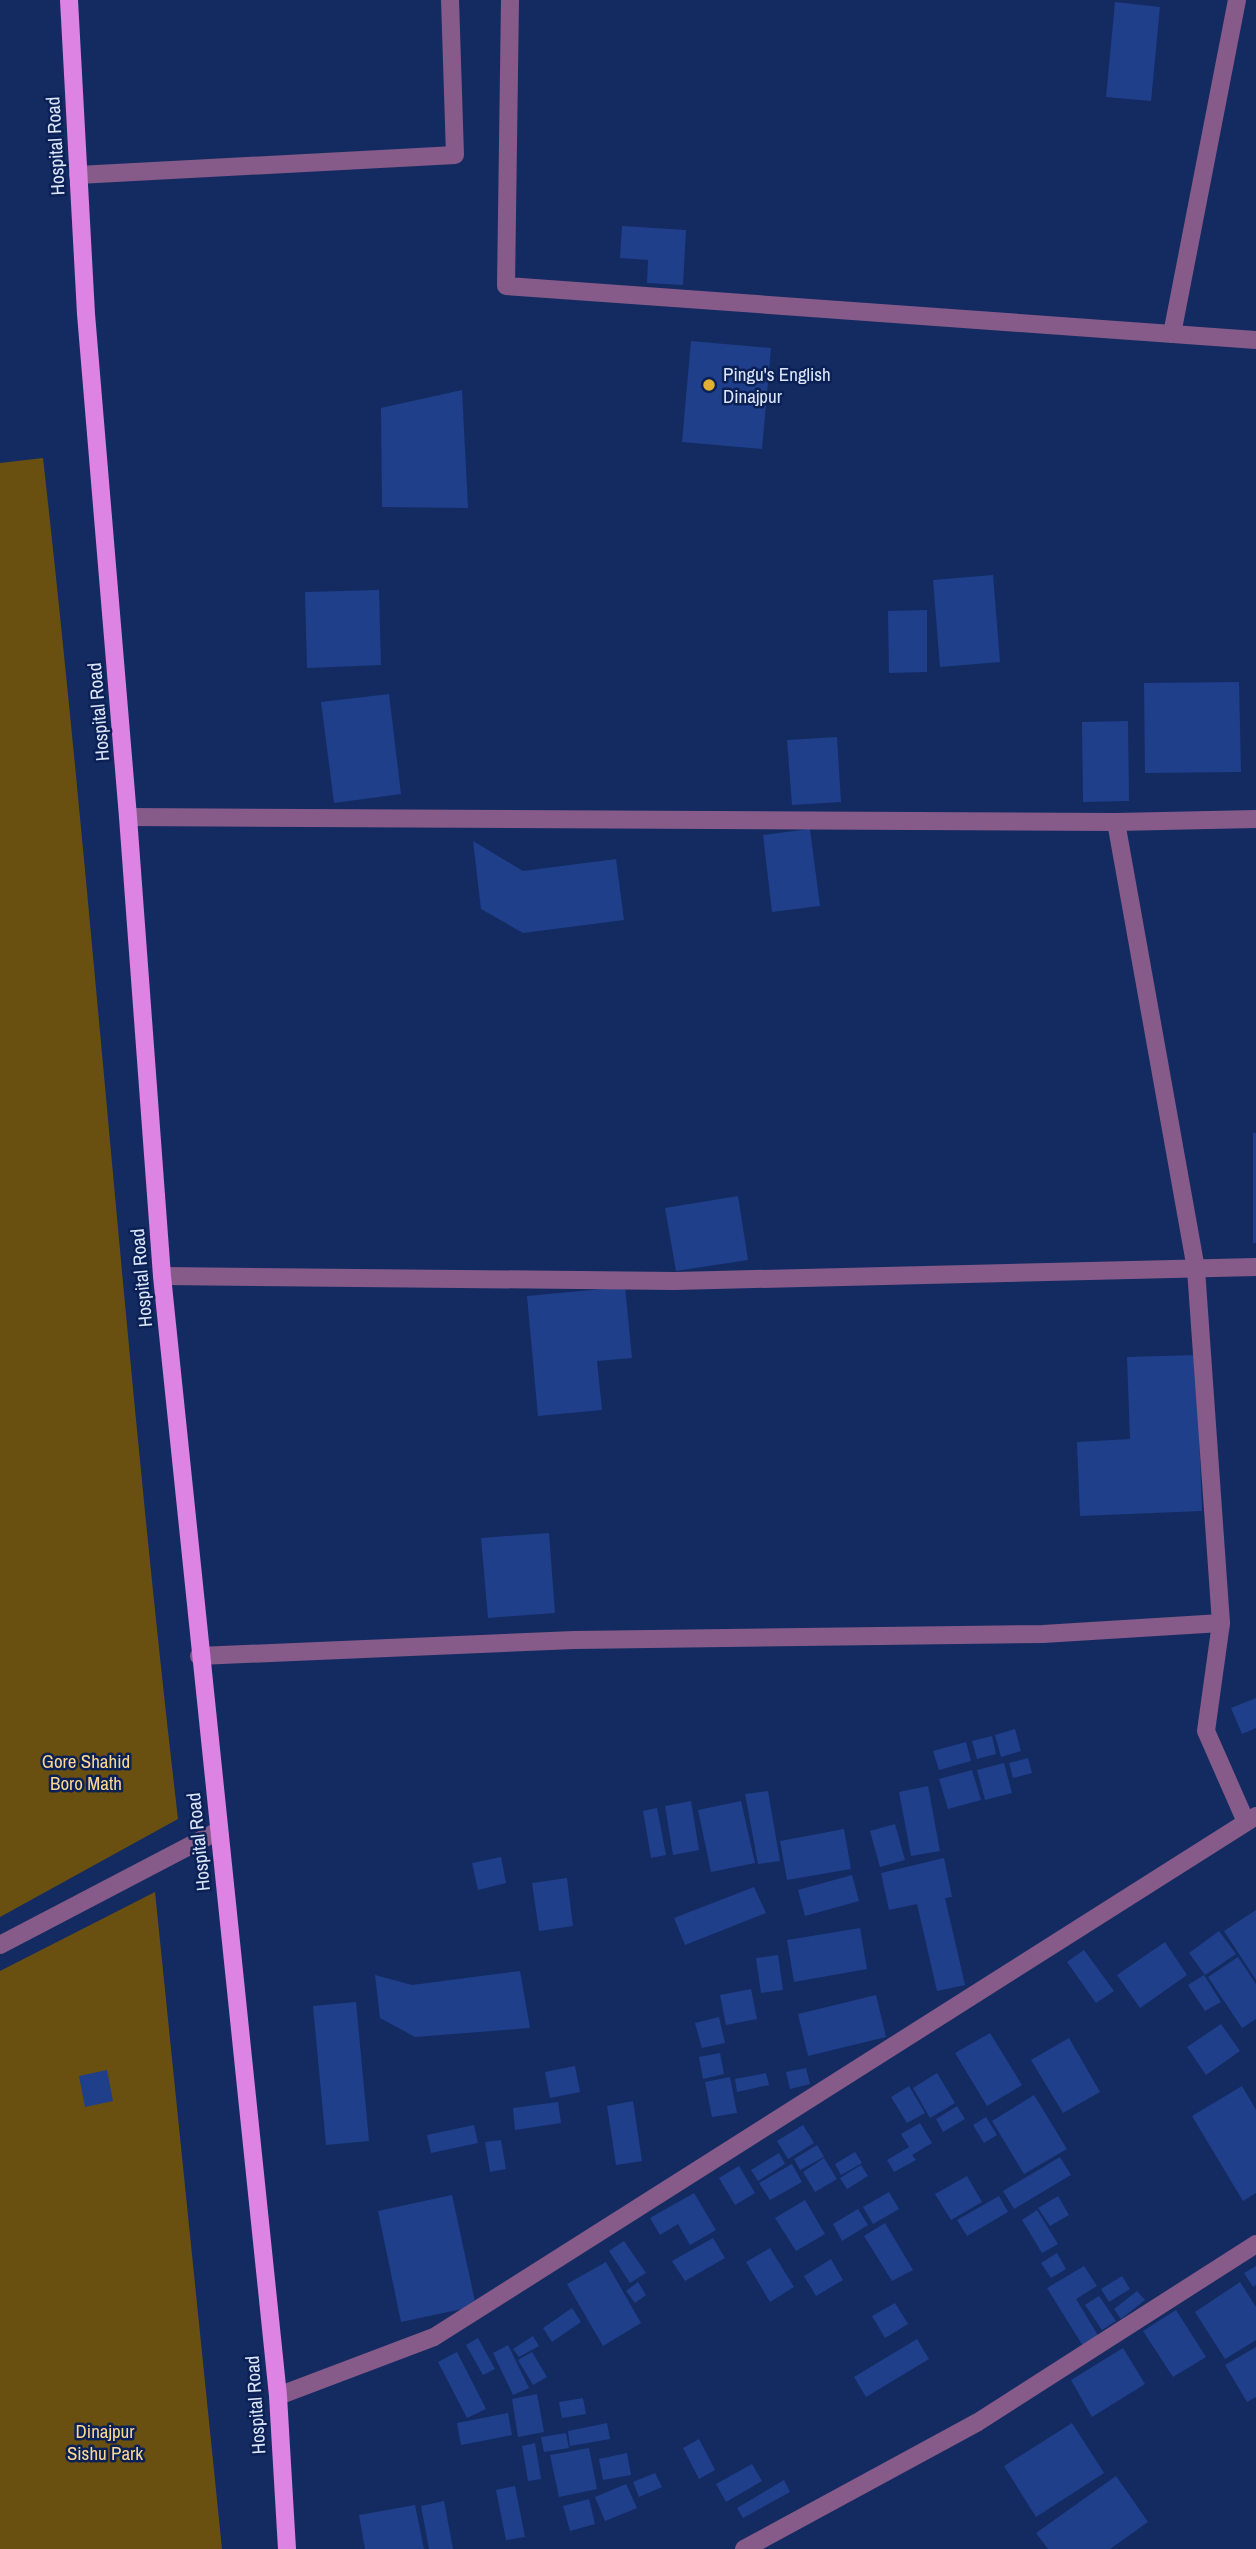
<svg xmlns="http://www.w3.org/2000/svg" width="1256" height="2549" font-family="'Archivo Narrow',sans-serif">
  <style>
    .green { fill: #6a5010 }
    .building { fill: #1f3f8b }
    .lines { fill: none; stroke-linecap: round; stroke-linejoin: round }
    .minor { stroke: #865b89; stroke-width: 18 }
    .major { stroke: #dc83e4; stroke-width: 18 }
    .poi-dot { fill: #e2ae34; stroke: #0b2055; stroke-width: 2.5 }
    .labels { text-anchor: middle; stroke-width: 5; stroke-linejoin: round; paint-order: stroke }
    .street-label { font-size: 19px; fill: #dbe6fa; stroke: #0b2055 }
    .poi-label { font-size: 19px; fill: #dbe6fa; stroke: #0b2055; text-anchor: start }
    .park-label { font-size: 19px; fill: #fbd790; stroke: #0b2055 }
  </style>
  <rect width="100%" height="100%" fill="#142b61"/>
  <!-- green -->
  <g class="green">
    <path d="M43,458c51,453 82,908 135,1361l-178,98v-1454z"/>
    <path d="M155,1892l67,657h-222v-578z"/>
  </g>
  <!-- building -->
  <g class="building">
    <path d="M1115,2l45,5 -9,94 -45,-4z"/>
    <path d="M622,226l64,4 -3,55 -36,-2 1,-23 -28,-2z"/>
    <path d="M691,341l80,7 -9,101 -80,-7z"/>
    <path d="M462,390l6,118 -86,-1 -1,-99z"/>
    <path d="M993,575l7,87 -60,5 -7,-87z"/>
    <path d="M379,590l2,75 -74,3 -2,-76z"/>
    <path d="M927,610v62l-38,1 -1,-62z"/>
    <path d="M1239,682l2,90 -96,1 -1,-90z"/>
    <path d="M389,694l12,100 -67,9 -13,-101z"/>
    <path d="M1128,721l1,80 -46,1 -1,-80z"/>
    <path d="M837,737l4,65 -49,3 -5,-65z"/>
    <path d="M810,829l10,77 -48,6 -9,-77z"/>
    <path d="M473,841l50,30 93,-12 8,61 -101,13 -42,-24z"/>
    <rect x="1253" y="1133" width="3" height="110"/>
    <path d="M738,1196l10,64 -72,11 -11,-63z"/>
    <path d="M625,1287l7,71 -35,3 5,49 -64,6 -11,-120z"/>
    <path d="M1196,1355l6,156 -122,5 -3,-74 53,-3 -3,-82z"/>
    <path d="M549,1533l6,80 -67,5 -7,-80z"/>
    <path d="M1256,1698v30l-14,6 -11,-26z"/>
    <path d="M1015,1729l6,22 -20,6 -6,-22z"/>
    <path d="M992,1736l4,18 -19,5 -5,-18z"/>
    <path d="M966,1742l5,19 -32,9 -6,-19z"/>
    <path d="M1028,1758l4,15 -19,5 -4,-15z"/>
    <path d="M1004,1763l8,30 -27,7 -8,-30z"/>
    <path d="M972,1770l9,30 -33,9 -9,-30z"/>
    <path d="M928,1786l12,65 -29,5 -12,-64z"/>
    <path d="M768,1791l12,70 -22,3 -13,-70z"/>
    <path d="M691,1801l8,49 -26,5 -8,-49z"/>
    <path d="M741,1801l14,62 -44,9 -13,-62z"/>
    <path d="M657,1808l9,47 -15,3 -8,-47z"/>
    <path d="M895,1824l10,36 -25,7 -10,-36z"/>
    <path d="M844,1829l7,40 -64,11 -7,-39z"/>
    <path d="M501,1857l5,26 -28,7 -6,-27z"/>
    <path d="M944,1858l8,39 -7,1 20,87 -28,6 -20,-87 -28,6 -8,-37z"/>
    <path d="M852,1875l7,26 -54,15 -7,-26z"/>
    <path d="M567,1878l6,48 -34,5 -7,-48z"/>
    <path d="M754,1887l12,26 -81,32 -11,-27z"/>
    <path d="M1256,1910v70l-32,-49z"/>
    <path d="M860,1928l7,41 -73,13 -7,-42z"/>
    <path d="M1219,1931l17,23 -31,21 -16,-22z"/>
    <path d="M1165,1942l22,33 -47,33 -23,-33z"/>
    <path d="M1084,1950l30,41 -18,12 -29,-41z"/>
    <path d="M778,1955l5,35 -22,3 -5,-35z"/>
    <path d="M1238,1957l18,27v35l-14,9 -34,-51z"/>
    <path d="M520,1971l10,57 -115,9 -35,-19 -5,-43 37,10z"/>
    <path d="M1204,1975l17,27 -16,9 -17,-26z"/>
    <path d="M751,1989l6,30 -31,6 -6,-30z"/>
    <path d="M876,1995l10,42 -78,19 -10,-42z"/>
    <path d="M356,2002l13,139 -43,4 -13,-139z"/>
    <path d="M719,2017l6,26 -23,5 -7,-25z"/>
    <path d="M1221,2024l19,27 -34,24 -19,-28z"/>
    <path d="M990,2033l32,52 -35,21 -32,-53z"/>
    <path d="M1069,2038l31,54 -37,21 -32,-53z"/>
    <path d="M720,2053l4,21 -21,5 -4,-22z"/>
    <path d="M575,2066l5,26 -30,6 -5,-26z"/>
    <path d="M806,2068l4,16 -20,5 -4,-17z"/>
    <path d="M107,2070l6,31 -28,6 -6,-31z"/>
    <path d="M766,2073l3,12 -32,7 -2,-13z"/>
    <path d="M937,2073l18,30 -25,15 -17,-30z"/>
    <path d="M730,2077l7,36 -25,4 -7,-35z"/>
    <path d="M909,2086l16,27 -18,10 -16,-26z"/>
    <path d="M1242,2086l14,24v83l-13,8 -51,-85z"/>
    <path d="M1034,2095l33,54 -43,25 -32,-53z"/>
    <path d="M633,2101l9,60 -26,4 -9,-59z"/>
    <path d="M558,2102l3,21 -46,7 -2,-22z"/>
    <path d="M957,2106l8,13 -22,13 -7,-13z"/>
    <path d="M986,2117l11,18 -13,8 -11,-18z"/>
    <path d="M920,2123l12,20 -20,12 4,5 -22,12 -7,-12 22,-13 -8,-13z"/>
    <path d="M474,2125l4,18 -47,10 -4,-18z"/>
    <path d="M803,2125l11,18 -26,16 -11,-18z"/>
    <path d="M501,2140l5,29 -16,3 -5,-30z"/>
    <path d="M817,2145l7,12 -24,13 -6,-11z"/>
    <path d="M855,2152l7,11 -21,12 -6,-11z"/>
    <path d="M779,2153l6,11 -27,17 -7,-11z"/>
    <path d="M1060,2157l11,18 -57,34 -11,-18z"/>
    <path d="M824,2158l13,21 -22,13 -12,-20z"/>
    <path d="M792,2164l10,18 -32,18 -11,-17z"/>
    <path d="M861,2165l7,11 -21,13 -7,-11z"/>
    <path d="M739,2166l16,27 -20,12 -16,-27z"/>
    <path d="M967,2176l15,26 -31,18 -16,-26z"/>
    <path d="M889,2192l10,17 -26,15 -10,-17z"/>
    <path d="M694,2193l22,37 -26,15 -12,-21 -18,11 -10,-17z"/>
    <path d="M452,2195l24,111 -75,16 -23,-111z"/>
    <path d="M999,2196l9,16 -41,24 -10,-16z"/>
    <path d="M1058,2196l11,19 -19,11 -12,-18z"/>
    <path d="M805,2200l20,34 -29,17 -21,-33z"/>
    <path d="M858,2209l10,16 -26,16 -9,-17z"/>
    <path d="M1037,2210l21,34 -16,9 -20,-33z"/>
    <path d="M885,2223l28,47 -21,11 -28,-45z"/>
    <path d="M713,2238l12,20 -40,23 -13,-20z"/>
    <path d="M624,2241l22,32 -16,10 -21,-32z"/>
    <path d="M770,2248l24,39 -24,15 -24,-40z"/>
    <path d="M1057,2253l9,16 -15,9 -10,-15z"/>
    <path d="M831,2259l12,21 -27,16 -12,-20z"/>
    <path d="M606,2262l35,61 -38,23 -36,-62z"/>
    <path d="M1084,2266l13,20 -21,13 23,38 -16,9 -36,-58z"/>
    <path d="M1256,2266v19l-3,2 -9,-14z"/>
    <path d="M1122,2276l8,13 -21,13 -8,-13z"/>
    <path d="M638,2282l8,13 -11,8 -9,-12z"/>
    <path d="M1240,2282l16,25v33l-31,19 -30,-47z"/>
    <path d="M1137,2291l8,9 -24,19 -7,-10z"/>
    <path d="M1099,2296l17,25 -14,9 -17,-25z"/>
    <path d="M895,2303l13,21 -23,14 -13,-22z"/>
    <path d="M572,2308l9,14 -29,20 -9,-14z"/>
    <path d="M1176,2310l30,47 -33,20 -30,-46z"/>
    <path d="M533,2336l6,10 -20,11 -6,-8z"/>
    <path d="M478,2338l17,31 -12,6 -17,-30z"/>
    <path d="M917,2339l12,20 -63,38 -12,-20z"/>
    <path d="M508,2345l21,43 -16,7 -20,-42z"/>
    <path d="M1256,2347v50l-9,5 -22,-37z"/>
    <path d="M1123,2348l22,36 -53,33 -21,-37z"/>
    <path d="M457,2352l29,57 -19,9 -29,-56z"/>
    <path d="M532,2352l15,25 -14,8 -15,-25z"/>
    <path d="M537,2394l7,38 -26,5 -6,-38z"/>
    <path d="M583,2398l3,16 -24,4 -3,-16z"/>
    <path d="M508,2413l4,22 -51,10 -4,-22z"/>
    <path d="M607,2423l3,16 -40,7 -2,-15z"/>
    <path d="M1072,2423l32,50 -68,44 -32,-51z"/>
    <path d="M566,2433l3,15 -25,4 -3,-15z"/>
    <path d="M699,2439l16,31 -16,9 -16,-31z"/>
    <path d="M535,2443l6,36 -13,2 -6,-35z"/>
    <path d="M589,2448l8,41 -38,8 -9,-42z"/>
    <path d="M627,2453l4,22 -28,5 -4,-21z"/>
    <path d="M752,2464l10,17 -36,21 -10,-18z"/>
    <path d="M655,2473l7,14 -23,10 -6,-15z"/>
    <path d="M1116,2476l32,46 -38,27h-62l-12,-16z"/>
    <path d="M784,2480l6,12 -47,26 -6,-10z"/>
    <path d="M626,2484l11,24 -32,13 -10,-24z"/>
    <path d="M515,2486l10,51 -19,3 -10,-50z"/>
    <path d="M589,2499l6,25 -25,7 -7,-25z"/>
    <path d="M444,2501l9,48h-24l-8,-43z"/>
    <path d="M415,2505l9,44h-59l-6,-34z"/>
  </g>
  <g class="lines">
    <!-- minor -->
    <g class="minor">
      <path d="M510,0l-4,286 750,54"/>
      <path d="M78,175l377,-20 -5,-155"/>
      <path d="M1172,334l65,-334"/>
      <path d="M128,817l988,5 140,-3"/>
      <path d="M1116,822l80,447 25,354 -15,108 40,91"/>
      <path d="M162,1276l513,5 581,-14"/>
      <path d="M199,1656l375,-16 469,-6 178,-11"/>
      <path d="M0,1945l218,-114"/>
      <path d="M278,2396l156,-59 822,-521"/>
      <path d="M744,2549l234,-127 278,-178"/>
    </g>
    <!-- major -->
    <path class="major" d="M69,0l17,314 42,503 34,459 116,1120 9,153"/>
  </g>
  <!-- markers -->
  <circle class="poi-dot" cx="709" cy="385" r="7"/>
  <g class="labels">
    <!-- street labels -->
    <g class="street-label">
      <text transform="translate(55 146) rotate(-93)" y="7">Hospital Road</text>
      <text transform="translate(98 712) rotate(-95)" y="7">Hospital Road</text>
      <text transform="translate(141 1278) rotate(-95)" y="7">Hospital Road</text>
      <text transform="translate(198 1842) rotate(-96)" y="7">Hospital Road</text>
      <text transform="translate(255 2405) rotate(-94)" y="7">Hospital Road</text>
    </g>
    <!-- poi labels -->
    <g class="poi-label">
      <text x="723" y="381">Pingu's English<tspan x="723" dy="22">Dinajpur</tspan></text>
    </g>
    <!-- park labels -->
    <g class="park-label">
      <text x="86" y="1768">Gore Shahid<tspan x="86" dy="22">Boro Math</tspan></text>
      <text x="105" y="2438">Dinajpur<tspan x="105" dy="22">Sishu Park</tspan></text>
    </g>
  </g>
</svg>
